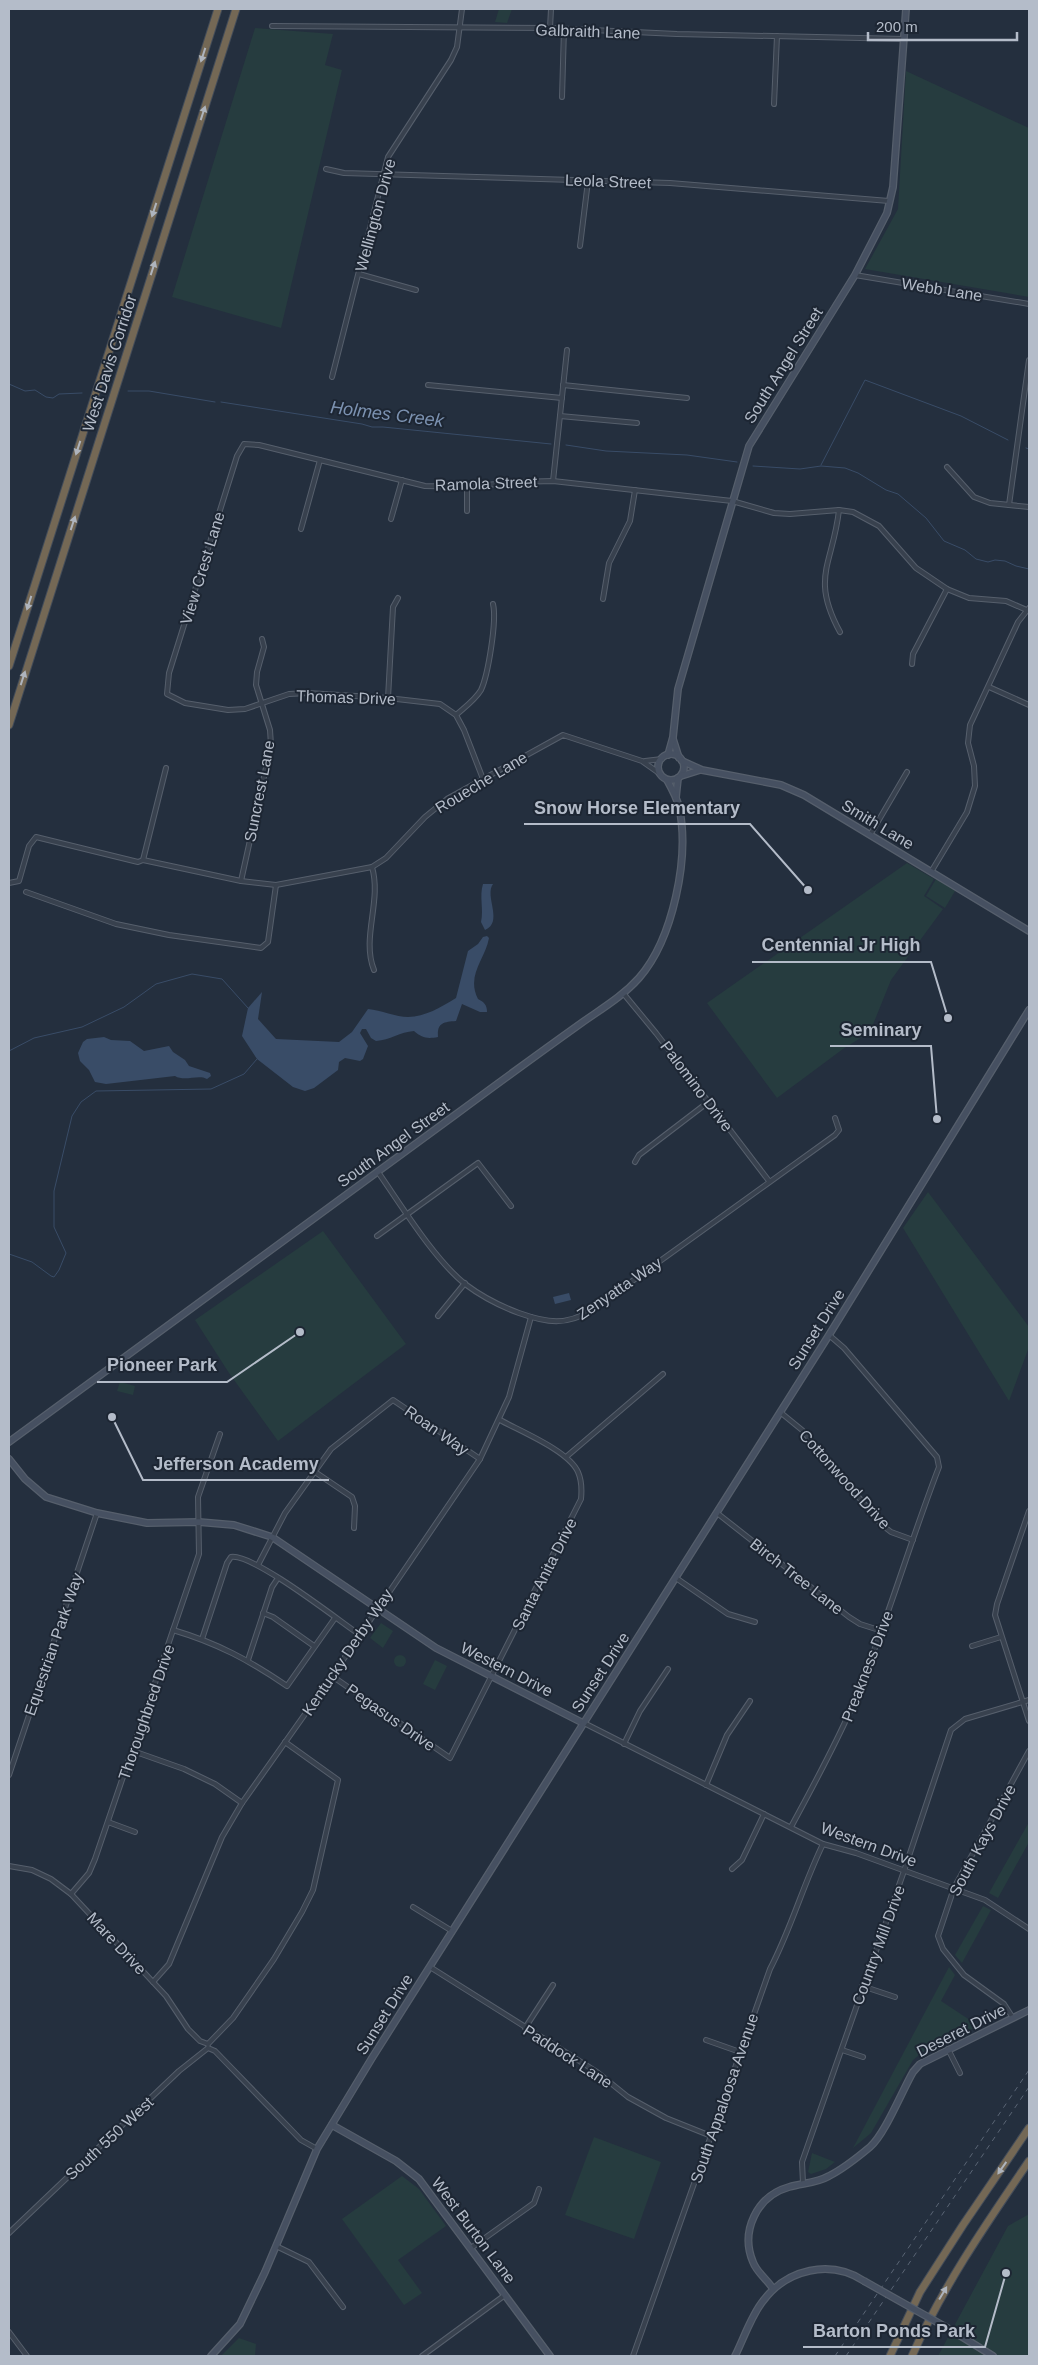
<svg xmlns="http://www.w3.org/2000/svg" width="1038" height="2365" font-family="Arial,sans-serif">
  <style>
    .green { fill: #263c3f }
    .water { fill: #394c67 }
    .lines { fill: none; stroke-linecap: round; stroke-linejoin: round }
    .stream { stroke: #394c67; stroke-width: 1 }
    .street-casing { stroke: #565f6c; stroke-width: 6 }
    .secondary-casing { stroke: #565f6c; stroke-width: 8 }
    .highway-casing { stroke: #434c59; stroke-width: 9 }
    .street { stroke: #38414e; stroke-width: 4 }
    .secondary { stroke: #465061; stroke-width: 5.5 }
    .highway { stroke: #746855; stroke-width: 7 }
    .rail { stroke: #5a6575; stroke-width: 1; stroke-dasharray: 5 5; stroke-linecap: butt }
    .secondary-bridge-casing { stroke: #565f6c; stroke-width: 8; stroke-linecap: butt }
    .secondary-bridge { stroke: #465061; stroke-width: 5.5 }
    .oneway { fill: #aeb4bd }
    .labels { text-anchor: middle; stroke-width: 4; stroke-linejoin: round; paint-order: stroke }
    .street-label { font-size: 16px; fill: #b4bcc9; stroke: #1d2633 }
    .water-label { font-size: 18px; font-style: italic; fill: #7c92b1; stroke: #1d2633 }
    .leader { fill: none; stroke: #b4bcc9; stroke-width: 2 }
    .callout-dot { fill: #b4bcc9; stroke: #1d2633; stroke-width: 2 }
    .callout-label { font-size: 18px; text-anchor: middle; font-weight: bold; fill: #b4bcc9; stroke: #1d2633; stroke-width: 4; stroke-linejoin: round; paint-order: stroke }
  </style>
  <rect width="100%" height="100%" fill="#242f3e"/>
  <!-- green -->
  <g class="green">
    <path d="M499,9h13l-5,14 -12,-1z"/>
    <path d="M255,28l78,6 -8,31 17,5 -61,258 -109,-31z"/>
    <path d="M906,71l123,57v169l-164,-28 33,-60z"/>
    <path d="M907,863l27,16 -10,17 19,13 -52,71 -21,52 -27,17 -66,49 -70,-95z"/>
    <path d="M936,879l19,12 -10,17 -19,-12z"/>
    <path d="M928,1192l101,135v20l-20,54 -106,-173z"/>
    <path d="M323,1231l83,113 -128,97 -49,-68 -34,-53z"/>
    <path d="M120,1382l15,4 -2,9 -16,-4z"/>
    <path d="M381,1623l12,8 -10,17 -13,-10z"/>
    <circle cx="400" cy="1661" r="6"/>
    <path d="M435,1660l12,6 -12,24 -12,-6z"/>
    <path d="M1029,1822v20l-31,56 -9,-5z"/>
    <path d="M983,1906l8,4 -29,53 -7,-8z"/>
    <path d="M949,1967l6,8 -14,26 38,25 -55,25 -11,9 -42,73 -18,15z"/>
    <path d="M594,2137l67,25 -27,77 -69,-24z"/>
    <path d="M812,2153l23,9 -9,7 -15,5 -3,-2z"/>
    <path d="M402,2176l17,13 27,37 -48,34 24,33 -18,12 -62,-86z"/>
    <path d="M1029,2214v142h-91l70,-130z"/>
    <path d="M239,2338l17,6 -1,12h-34z"/>
  </g>
  <!-- water -->
  <g class="water">
    <path d="M483,884h10c-9,12 11,38 -8,46l-4,-8c3,-13 -2,-25 2,-38z"/>
    <path d="M487,936l2,2c-4,22 -23,37 -11,61 6,3 9,6 9,13h-7l-18,-8 -6,17c-13,1 -19,2 -18,16 -11,2 -16,1 -24,-6 -14,1 -24,9 -38,10l-5,-3 -5,-9h-4l-2,4 8,13 -5,13 -3,2 -15,-3 -6,4 -1,8 -24,18 -9,3 -12,-4 -36,-28 -15,-23 6,-28 14,-16 -4,27 18,20 63,3 13,-10 16,-23c13,1 28,8 40,8 17,0 33,-10 48,-19l12,-47 10,-7 5,-7z"/>
    <path d="M104,1037l7,3 19,1 14,10 25,-5 4,6 12,8 4,6 21,7 1,3 -4,3c-9,-5 -22,3 -32,-3l-69,8 -11,-2 -6,-12 -9,-9 -2,-8 5,-11 4,-3z"/>
    <path d="M569,1293l2,7 -16,4 -2,-7z"/>
  </g>
  <g class="lines">
    <!-- stream -->
    <g class="stream">
      <path d="M9,384l16,7 10,-1 11,7 7,1 6,-4 23,-1"/>
      <path d="M128,391h21l66,11"/>
      <path d="M221,402l141,22 10,3h11l168,17"/>
      <path d="M566,445l40,6 81,4 50,7"/>
      <path d="M1026,448l3,1"/>
      <path d="M821,465l44,-85 96,36 47,24"/>
      <path d="M753,466l47,3 21,-3 24,2 13,5 28,17 12,4 28,24 18,23 21,9 11,9 12,3 7,-2 10,1 11,5 13,3"/>
      <path d="M9,1051l25,-13 48,-11 42,-20 32,-23 36,-10 30,5 26,29"/>
      <path d="M9,1254l23,8 19,14 3,1 5,-7 7,-17 -12,-26v-36l18,-75 9,-14 15,-11 115,-2 33,-15 13,-15"/>
    </g>
    <defs>
      <g id="street">
        <path d="M272,26l278,2 127,6 227,5"/>
        <path d="M550,28l1,-19"/>
        <path d="M562,97l2,-68"/>
        <path d="M774,104l3,-68"/>
        <path d="M326,169l18,4 326,10 219,18"/>
        <path d="M580,246l8,-65"/>
        <path d="M359,274l57,16"/>
        <path d="M855,275l174,29"/>
        <path d="M332,377l56,-220 63,-97 6,-13 5,-38"/>
        <path d="M428,385l134,13"/>
        <path d="M563,385l124,13"/>
        <path d="M560,416l77,7"/>
        <path d="M947,467l27,30 16,6 39,4"/>
        <path d="M553,481l14,-131"/>
        <path d="M467,487v24"/>
        <path d="M1009,505l20,-145"/>
        <path d="M839,510c-6,54 -29,67 1,122"/>
        <path d="M391,519l11,-39"/>
        <path d="M301,529l19,-69"/>
        <path d="M603,599l6,-36 21,-42 5,-31"/>
        <path d="M912,664l1,-10 34,-65"/>
        <path d="M989,687l40,18"/>
        <path d="M388,698l5,-91 5,-9"/>
        <path d="M456,715c9,-8 19,-15 25,-25 7,-15 16,-69 12,-86"/>
        <path d="M645,761l17,-2"/>
        <path d="M483,779l-19,-49 -8,-15 -16,-11 -52,-6 -80,-5 -19,1 -44,15 -17,1 -43,-7 -18,-9 2,-21 68,-217 7,-12 15,1 166,41 42,1 49,-5 37,-1 179,20 42,12 16,1 49,-4 14,2 26,14 37,42 31,21 22,9 37,3 23,10"/>
        <path d="M870,835l37,-63"/>
        <path d="M143,860l23,-92"/>
        <path d="M372,867c10,34 -11,71 2,103"/>
        <path d="M931,872l36,-60 8,-26 -1,-20 -6,-23 2,-18 48,-103 11,-14"/>
        <path d="M241,881l30,-136 -1,-15 -14,-45 1,-13 7,-25 -2,-8"/>
        <path d="M9,883l10,-2 10,-35 7,-9 102,25 5,-2 98,21 35,4 96,-18 14,-9 39,-41 22,-18 116,-64 79,26 17,12"/>
        <path d="M26,892l90,32 53,11 92,13 7,-6 8,-57"/>
        <path d="M623,993l33,40 113,148"/>
        <path d="M635,1162l4,-7 68,-52"/>
        <path d="M378,1172c23,33 56,87 87,112 16,12 35,22 54,29 28,10 47,13 73,-3l243,-175 4,-5 -4,-12"/>
        <path d="M377,1236l101,-73 33,43"/>
        <path d="M438,1316l27,-33"/>
        <path d="M780,1412l22,18 80,95 9,7 22,8"/>
        <path d="M566,1457l97,-83"/>
        <path d="M315,1472l37,25 3,9 -1,22"/>
        <path d="M1029,1511l-32,93 -2,11 34,106"/>
        <path d="M717,1513l132,104 11,7 22,7"/>
        <path d="M258,1565l27,-52 46,-64 62,-49 87,59"/>
        <path d="M676,1578l52,36 27,8"/>
        <path d="M263,1613l10,4 41,29"/>
        <path d="M173,1630c44,13 76,30 114,56l48,-68"/>
        <path d="M202,1639l25,-76 4,-6c22,-4 107,63 129,78"/>
        <path d="M972,1646l29,-9"/>
        <path d="M248,1660l24,-73 6,-9"/>
        <path d="M332,1676l118,82 131,-259c1,-10 1,-18 -3,-27 -9,-21 -58,-41 -78,-52"/>
        <path d="M584,1723l239,121 33,9 129,47 44,29"/>
        <path d="M624,1744l16,-33 28,-42"/>
        <path d="M133,1751l51,18 31,15 27,19"/>
        <path d="M9,1775l88,-262"/>
        <path d="M706,1785l21,-50 23,-34"/>
        <path d="M108,1822l27,10"/>
        <path d="M791,1827c21,-39 42,-77 60,-118 34,-79 57,-162 88,-242l-2,-10 -93,-109 -15,-13"/>
        <path d="M9,1866l23,4 19,9 20,15 95,102 22,33 12,12 8,3"/>
        <path d="M732,1869l10,-9 22,-46"/>
        <path d="M71,1894l18,-21 6,-14 104,-305 -1,-57 22,-63"/>
        <path d="M413,1907l39,24"/>
        <path d="M430,1967l167,105 31,25 38,21 45,18"/>
        <path d="M153,1982l16,-18 53,-127 20,-34 90,-127 148,-217 29,-62 22,-80"/>
        <path d="M862,1986l33,11"/>
        <path d="M1013,2018l-9,-14 -40,-29 -21,-26 -5,-13 16,-48 75,-137"/>
        <path d="M525,2028l28,-43"/>
        <path d="M706,2040l34,12"/>
        <path d="M208,2044l25,-26 41,-59 28,-47 11,-22 25,-110 -53,-38"/>
        <path d="M208,2048l7,3 86,89 16,9"/>
        <path d="M948,2049l12,24"/>
        <path d="M842,2050l21,7"/>
        <path d="M803,2183l-1,-21 102,-291 47,-141 14,-11 64,-19"/>
        <path d="M9,2233l170,-162 29,-23"/>
        <path d="M276,2246l33,16 34,45"/>
        <path d="M471,2248l63,-45 5,-14"/>
        <path d="M9,2332l18,24"/>
        <path d="M422,2356l83,-61"/>
        <path d="M633,2356l137,-387c21,-40 33,-84 53,-125"/>
      </g>
      <g id="secondary">
        <path d="M673,739l6,19"/>
        <circle cx="671" cy="767" r="13"/>
        <path d="M668,755l5,-18 5,-48 71,-243 106,-171 32,-62 6,-26 13,-178"/>
        <path d="M682,761l20,9 79,15 23,10 225,136"/>
        <path d="M681,776l19,-6"/>
        <path d="M676,797l2,-19"/>
        <path d="M9,1442c149,-109 298,-218 446,-327 42,-31 83,-61 125,-91 21,-15 42,-27 59,-46 34,-39 51,-121 40,-171 -2,-9 -7,-18 -12,-27"/>
        <path d="M9,1459l16,20 21,18 51,16 50,10 52,-1 35,3 38,12 164,111 147,75"/>
        <path d="M332,2125l64,36 23,18 131,177"/>
        <path d="M773,2289c-5,-9 -16,-16 -20,-27 -13,-31 4,-66 36,-75 14,-4 28,-4 40,-11 14,-7 29,-19 41,-29 15,-13 32,-56 43,-75l7,-8 109,-54"/>
        <path d="M951,2330l42,26"/>
        <path d="M211,2356l29,-32 25,-52 52,-123 55,-91 457,-723 200,-325"/>
        <path d="M735,2356c9,-18 16,-40 28,-55 24,-32 67,-42 101,-20"/>
      </g>
      <g id="highway">
        <path d="M9,666l209,-657"/>
        <path d="M9,725l227,-716"/>
        <path d="M890,2356l30,-64 43,-67 66,-97"/>
        <path d="M912,2356c31,-70 74,-132 117,-195"/>
      </g>
    </defs>
    <!-- street casing -->
    <use href="#street" class="street-casing"/>
    <!-- secondary casing -->
    <use href="#secondary" class="secondary-casing"/>
    <!-- highway casing -->
    <use href="#highway" class="highway-casing"/>
    <!-- street -->
    <use href="#street" class="street"/>
    <!-- secondary -->
    <use href="#secondary" class="secondary"/>
    <!-- highway -->
    <use href="#highway" class="highway"/>
    <!-- rail -->
    <g class="rail">
      <path d="M835,2356l194,-286"/>
      <path d="M846,2356l183,-269"/>
    </g>
    <defs>
      <path id="secondary-bridge" d="M864,2281l87,49"/>
    </defs>
    <!-- secondary-bridge casing -->
    <use href="#secondary-bridge" class="secondary-bridge-casing"/>
    <!-- secondary-bridge -->
    <use href="#secondary-bridge" class="secondary-bridge"/>
  </g>
  <!-- one-way arrows -->
  <defs><path id="oneway-solid" d="M-6-.8H1V-3.2L6.5 0L1 3.2V.8H-6Z" transform="scale(1.25)"/></defs>
  <g class="oneway">
    <use href="#oneway-solid" transform="translate(203 55) rotate(108)"/>
    <use href="#oneway-solid" transform="translate(203 113) rotate(-72)"/>
    <use href="#oneway-solid" transform="translate(154 210) rotate(108)"/>
    <use href="#oneway-solid" transform="translate(153 268) rotate(-72)"/>
    <use href="#oneway-solid" transform="translate(78 448) rotate(108)"/>
    <use href="#oneway-solid" transform="translate(73 523) rotate(-72)"/>
    <use href="#oneway-solid" transform="translate(29 603) rotate(108)"/>
    <use href="#oneway-solid" transform="translate(23 678) rotate(-72)"/>
    <use href="#oneway-solid" transform="translate(1002 2168) rotate(125)"/>
    <use href="#oneway-solid" transform="translate(943 2293) rotate(-59)"/>
  </g>
  <g class="labels">
    <!-- street labels -->
    <g class="street-label">
      <text transform="translate(588 31) rotate(2)" y="6">Galbraith Lane</text>
      <text transform="translate(608 181) rotate(2)" y="6">Leola Street</text>
      <text transform="translate(375 215) rotate(-75)" y="6">Wellington Drive</text>
      <text transform="translate(942 289) rotate(9)" y="6">Webb Lane</text>
      <text transform="translate(109 363) rotate(-72)" y="6">West Davis Corridor</text>
      <text transform="translate(783 365) rotate(-58)" y="6">South Angel Street</text>
      <text transform="translate(486 483) rotate(-2)" y="6">Ramola Street</text>
      <text transform="translate(202 568) rotate(-73)" y="6">View Crest Lane</text>
      <text transform="translate(346 697) rotate(2)" y="6">Thomas Drive</text>
      <text transform="translate(481 782) rotate(-31)" y="6">Roueche Lane</text>
      <text transform="translate(259 791) rotate(-79)" y="6">Suncrest Lane</text>
      <text transform="translate(878 824) rotate(31)" y="6">Smith Lane</text>
      <text transform="translate(697 1086) rotate(53)" y="6">Palomino Drive</text>
      <text transform="translate(393 1144) rotate(-36)" y="6">South Angel Street</text>
      <text transform="translate(619 1288) rotate(-34)" y="6">Zenyatta Way</text>
      <text transform="translate(816 1329) rotate(-58)" y="6">Sunset Drive</text>
      <text transform="translate(437 1430) rotate(35)" y="6">Roan Way</text>
      <text transform="translate(845 1479) rotate(48)" y="6">Cottonwood Drive</text>
      <text transform="translate(544 1574) rotate(-63)" y="6">Santa Anita Drive</text>
      <text transform="translate(797 1576) rotate(38)" y="6">Birch Tree Lane</text>
      <text transform="translate(53 1644) rotate(-71)" y="6">Equestrian Park Way</text>
      <text transform="translate(347 1652) rotate(-56)" y="6">Kentucky Derby Way</text>
      <text transform="translate(867 1666) rotate(-69)" y="6">Preakness Drive</text>
      <text transform="translate(507 1669) rotate(27)" y="6">Western Drive</text>
      <text transform="translate(600 1672) rotate(-57)" y="6">Sunset Drive</text>
      <text transform="translate(146 1712) rotate(-71)" y="6">Thoroughbred Drive</text>
      <text transform="translate(391 1717) rotate(35)" y="6">Pegasus Drive</text>
      <text transform="translate(982 1840) rotate(-62)" y="6">South Kays Drive</text>
      <text transform="translate(869 1844) rotate(20)" y="6">Western Drive</text>
      <text transform="translate(117 1943) rotate(47)" y="6">Mare Drive</text>
      <text transform="translate(878 1945) rotate(-70)" y="6">Country Mill Drive</text>
      <text transform="translate(384 2014) rotate(-58)" y="6">Sunset Drive</text>
      <text transform="translate(961 2030) rotate(-27)" y="6">Deseret Drive</text>
      <text transform="translate(568 2056) rotate(33)" y="6">Paddock Lane</text>
      <text transform="translate(724 2098) rotate(-71)" y="6">South Appaloosa Avenue</text>
      <text transform="translate(109 2138) rotate(-43)" y="6">South 550 West</text>
      <text transform="translate(474 2230) rotate(53)" y="6">West Burton Lane</text>
    </g>
    <!-- water labels -->
    <g class="water-label">
      <text transform="translate(387 414) rotate(7)" y="6">Holmes Creek</text>
    </g>
  </g>
  <!-- callouts -->
  <path class="leader" d="M808 890L750 824H524M948 1018L931 962H752M937 1119L931 1046H830M300 1332L227 1382H97M112 1417L143 1480H329M1006 2273L985 2347H803"/>
  <g class="callout-dot">
    <circle cx="808" cy="890" r="5"/>
    <circle cx="948" cy="1018" r="5"/>
    <circle cx="937" cy="1119" r="5"/>
    <circle cx="300" cy="1332" r="5"/>
    <circle cx="112" cy="1417" r="5"/>
    <circle cx="1006" cy="2273" r="5"/>
  </g>
  <g class="callout-label">
    <text x="637" y="814">Snow Horse Elementary</text>
    <text x="841" y="951">Centennial Jr High</text>
    <text x="881" y="1036">Seminary</text>
    <text x="162" y="1371">Pioneer Park</text>
    <text x="236" y="1470">Jefferson Academy</text>
    <text x="894" y="2337">Barton Ponds Park</text>
  </g>
  <!-- border -->
  <rect width="1038" height="2365" fill="none" stroke="#b4bcc9" stroke-width="20"/>
  <!-- scale -->
  <path d="M868 32v8h149v-8" fill="none" stroke="#b4bcc9" stroke-width="2.5"/>
  <text x="876" y="32" font-size="15" fill="#b4bcc9" stroke="#1d2633" stroke-width="4" paint-order="stroke">200 m</text>
</svg>
